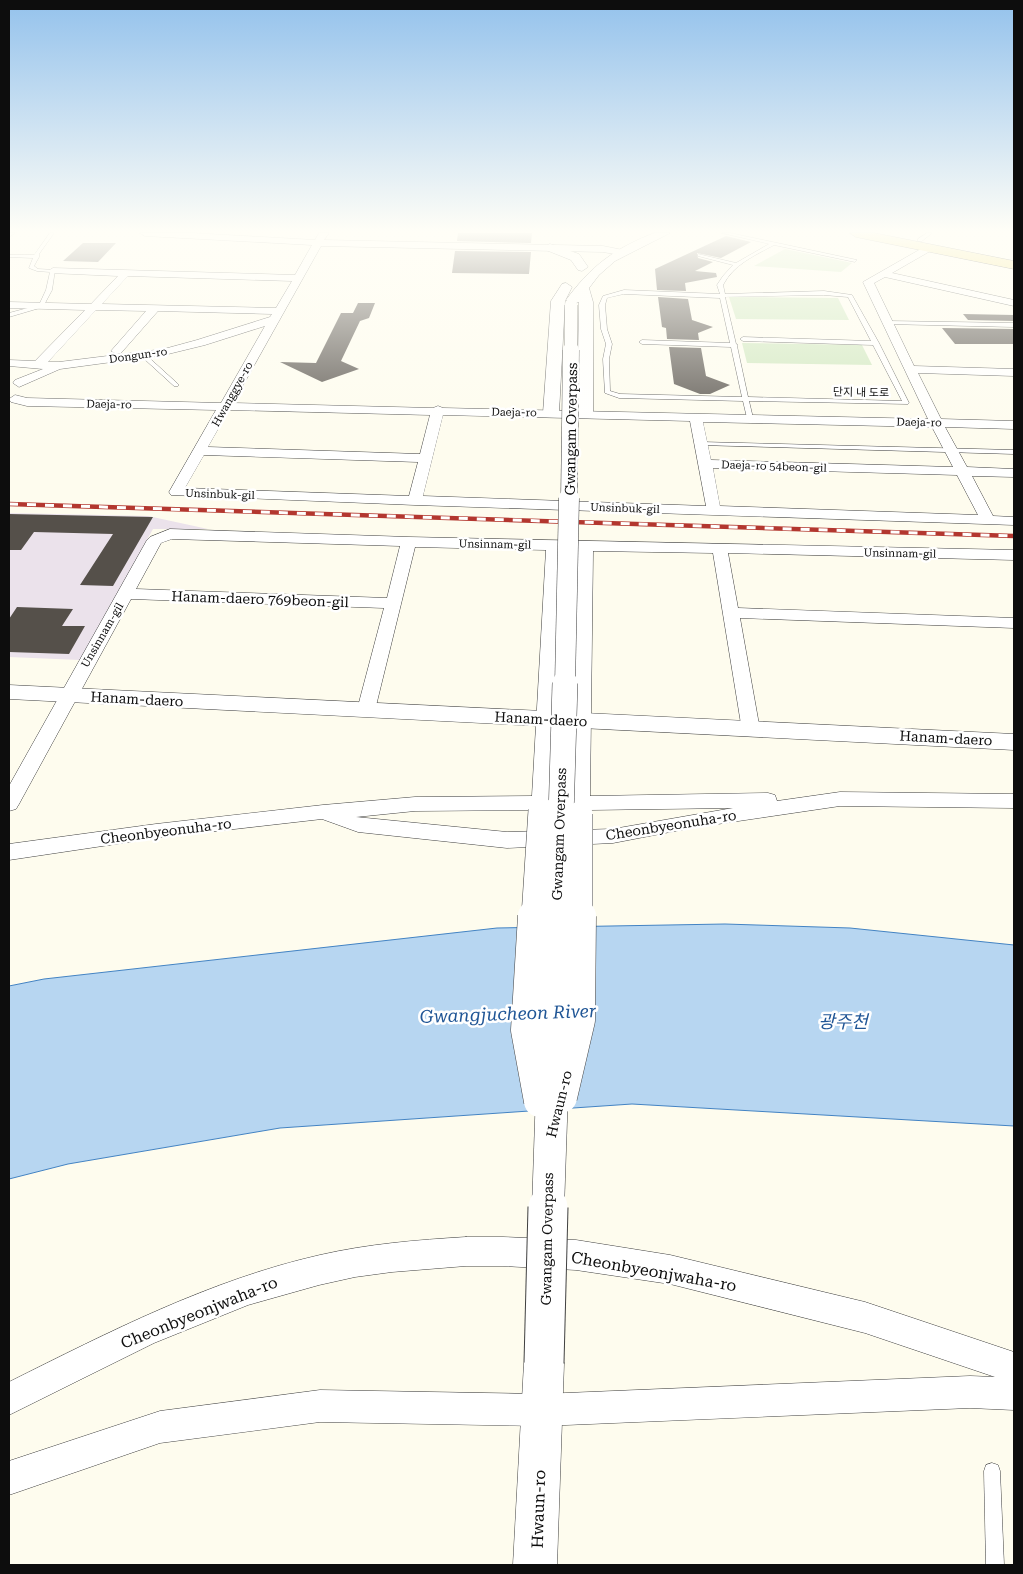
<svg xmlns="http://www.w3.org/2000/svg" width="1023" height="1574" font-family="'Roboto Serif','Noto Sans KR',serif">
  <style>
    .industrial { fill: #ebe2eb }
    .green { fill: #cde6bb }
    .water { fill: #b7d6f1; stroke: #4383c3 }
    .building { fill: #55504a }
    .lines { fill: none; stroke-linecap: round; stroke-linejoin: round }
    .service-casing { stroke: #404040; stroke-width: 1 }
    .minor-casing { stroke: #404040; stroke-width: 1 }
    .tertiary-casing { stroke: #404040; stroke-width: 1 }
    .primary-casing { stroke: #1e1e1e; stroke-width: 1 }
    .service { fill: #fff; fill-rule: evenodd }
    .minor { fill: #fff; fill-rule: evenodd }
    .tertiary { fill: #fff; fill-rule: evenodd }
    .primary { fill: #eedc6e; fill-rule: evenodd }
    .rail-casing { stroke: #b3372f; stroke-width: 4.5 }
    .rail { stroke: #fff; stroke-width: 3; stroke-dasharray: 9; stroke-linecap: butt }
    .tertiary-bridge-far5-casing { stroke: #404040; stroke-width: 13; stroke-linecap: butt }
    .tertiary-bridge-far4-casing { stroke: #404040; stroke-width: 17; stroke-linecap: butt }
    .tertiary-bridge-far3-casing { stroke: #404040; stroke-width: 21; stroke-linecap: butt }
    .tertiary-bridge-far2-casing { stroke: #404040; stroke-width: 26; stroke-linecap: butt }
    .tertiary-bridge-far1-casing { stroke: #404040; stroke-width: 33; stroke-linecap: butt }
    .tertiary-bridge-casing { stroke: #404040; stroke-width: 41; stroke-linecap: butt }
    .tertiary-bridge-far5 { stroke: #fff; stroke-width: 12 }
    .tertiary-bridge-far4 { stroke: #fff; stroke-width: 16 }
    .tertiary-bridge-far3 { stroke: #fff; stroke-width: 20 }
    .tertiary-bridge-far2 { stroke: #fff; stroke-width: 25 }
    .tertiary-bridge-far1 { stroke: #fff; stroke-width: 32 }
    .tertiary-bridge { stroke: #fff; stroke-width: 39 }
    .labels { text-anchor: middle; stroke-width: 5; stroke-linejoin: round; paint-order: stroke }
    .far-street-label { font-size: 11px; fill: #0d0d0d; stroke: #fff }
    .street-label { font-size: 14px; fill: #0d0d0d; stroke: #fff }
    .near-street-label { font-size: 16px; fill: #0d0d0d; stroke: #fff }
    .near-water-label { font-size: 18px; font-style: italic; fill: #205696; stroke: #fff }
  </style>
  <rect width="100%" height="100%" fill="#fefcee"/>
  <!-- industrial -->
  <path class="industrial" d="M9,513l139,3 60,13h-55l-73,131 -71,-3z"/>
  <!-- green -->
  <g class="green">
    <path d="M785,249l67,14 -11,9 -87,-6z"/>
    <path d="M729,297l109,1 11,22 -113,-1z"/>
    <path d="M742,343l120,2 10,20 -125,-2z"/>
  </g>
  <!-- water -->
  <path class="water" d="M725,924l125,4 164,17v181l-382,-22 -352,24 -212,36 -59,15v-193l35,-7 453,-51z"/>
  <!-- building -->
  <g class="building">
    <path d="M458,233h74l-1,10 -74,-2z"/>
    <path d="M726,236l25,6 -30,16 -24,-5 1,5 15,4 -18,9 21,2 1,4 -32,6 1,8 -29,-1 -2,-21z"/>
    <path d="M83,243h33l-18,19 -35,-1z"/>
    <path d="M455,251l76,1 -2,22 -77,-1z"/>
    <path d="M658,297l30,2 4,21 21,7 -15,6 1,7 -32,-1 -1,-11 -4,-1z"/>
    <path d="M358,303h17l-6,15 -9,3 -19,40 18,8 -37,13 -42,-20 36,1 25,-50h12z"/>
    <path d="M963,314l51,1v6l-46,-1z"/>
    <path d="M942,328l72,1v15h-59z"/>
    <path d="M669,347l32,1 5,28 24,9 -20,9h-10l-26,-10z"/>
    <path d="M9,514l144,3 -40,69 -33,-1 33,-51 -79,-2 -13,18h-12z"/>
    <path d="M17,607l56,2 -11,17h23l-16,28 -60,-2v-33z"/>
  </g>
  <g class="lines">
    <defs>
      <g id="service">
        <path d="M50,233h4l-15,21v3l-5,9 4,3 17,1 -3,20 -9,17 -34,10v-4l30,-8 7,-15 4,-18 -13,-1 -8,-3 4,-10 -24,-1v-2h25z"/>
        <path d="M722,233h8l127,27 -2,2 -81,-17c-20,11 -40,19 -51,40l2,9 99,-3 28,4 27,48 30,60 -1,1 -159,-3 4,17 -3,2 -3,-2 -4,-17 -124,-3 -14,-5 -2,-34 3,-15 -5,-15 -2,-24 4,-9 21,-6 96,4 -3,-9 6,-9 10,-11 -35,-9v-2l38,9 33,-19zM624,294l96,4 10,45 -88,-3 -3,2 3,2 89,3 11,50 -122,-3 -10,-3 -1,-32 3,-15 -5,-15 -2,-24 2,-7zM824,295l24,2 23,44 -128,-4 -3,2 3,2 130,4 29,56 -154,-4 -11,-51 1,-1 -2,-1 -11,-47z"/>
        <path d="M927,233h5l-10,8h-4v-2z"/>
        <path d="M888,321l126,2v4l-128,-3v-2z"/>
        <path d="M141,354h4l33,30v2h-4l-33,-30z"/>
        <path d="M701,442l313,8v4l-315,-9 -1,-1z"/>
        <path d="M992,1463l6,2 2,6 4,94h-18l-2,-94 2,-6z"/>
      </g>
      <g id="minor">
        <path d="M9,233h6l-6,4z"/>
        <path d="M140,233h52l123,7 4,-7h10l-5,7 279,6 20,4 2,2 -5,3 -17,-3 -282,-6 -88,157 200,5 5,-2 5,2 485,11 -65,-137 63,-36h6v4l-40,23 122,27v6l-129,-29 -11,6 40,83 100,3v7l-96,-3 23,46 73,2v8l-69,-2 22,40 47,2v8l-42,-1 21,40 21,1v8l-599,-20 -244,-10 -2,-3 47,-82 -189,-4 -16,-4 -2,-3 6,-4 12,3 194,5 44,-77 -60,19 -41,10 -104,14 -41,18 -6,-4 2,-3 28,-11 -34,-3v-6l26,1 50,-51 -76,-2v-6l82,2 27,-28 -68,-3 -2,-2 5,-3 242,7 17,-30 -167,-9zM128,276l164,5 -16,27 -174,-4zM96,310l50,1 -35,40 6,3 4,-1 37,-42 114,3 -2,3 -73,23 -33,9 -105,13h-11zM229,410l201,5 -10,39 -212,-7zM443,415l247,6 16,85 -283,-10zM703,422l229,5 21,40 -242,-7zM204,455l214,7 -9,34 -224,-8zM713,468l244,7 21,40 -258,-9z"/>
        <path d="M170,529l239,8 605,13v10l-286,-7 10,55 276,10v10l-274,-10 20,112 -2,4 -7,2 -7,-2 -2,-4 -29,-177 -120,-2 -3,245 178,-3 7,2 2,6 63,-9 174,2v14l-174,-2 -149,22 -78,15 -106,5 -149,-16 -36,-13 -166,19 -147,22v-16l147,-20 167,-19 92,-8 117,-1 14,-246 -131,-3 -40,163 -2,4 -7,2 -7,-2 -2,-4 27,-102 -253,-9 -112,205 -3,5 -7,2v-25l138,-246 3,-3zM172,539l228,7 -13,52 -251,-9 25,-46zM561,550h16l-7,253v11l3,5 7,2 7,-2 3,-9 143,-2 -120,21 -106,3 -151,-15 59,-6 116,-1 3,5 7,2 7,-2 4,-12z"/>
        <path d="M466,1237h37l73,3 94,15 195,47 149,50v58l-44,-2 -428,18 -222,-4 -160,21 -151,52v-34l151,-50 160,-21 222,4 428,-18 25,1 -130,-44 -195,-49 -94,-14 -73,-4h-37l-74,6 -37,5 -36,8 -71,20 -94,38 -145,72v-33c100,-50 201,-102 311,-127 48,-11 97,-15 146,-18z"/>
      </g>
      <g id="tertiary">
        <path d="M654,233h16l-55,28 -16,14 -10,13 4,14v112l-2,3h-12l-2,-3 2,-112 -6,2 -7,-4c26,-35 48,-51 88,-67z"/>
        <path d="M550,244l29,10 9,13 -6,4 -4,-1 -7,-10 -25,-10 -2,-2 2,-2z"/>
        <path d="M566,283l6,4 -7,14 -6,112 -2,3h-12l-2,-3 8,-112 11,-17z"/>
        <path d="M9,685l1005,49v16l-1005,-51z"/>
        <path d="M544,1343l14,6 6,14 -7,202h-44l11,-202 6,-14z"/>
      </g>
      <path id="primary" d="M850,233h24l140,28v8l-158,-32z"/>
    </defs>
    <!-- service casing -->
    <use href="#service" class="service-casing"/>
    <!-- minor casing -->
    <use href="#minor" class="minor-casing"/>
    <!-- tertiary casing -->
    <use href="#tertiary" class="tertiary-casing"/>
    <!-- primary casing -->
    <use href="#primary" class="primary-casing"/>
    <!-- service -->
    <use href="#service" class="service"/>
    <!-- minor -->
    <use href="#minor" class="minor"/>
    <!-- tertiary -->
    <use href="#tertiary" class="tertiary"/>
    <!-- primary -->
    <use href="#primary" class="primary"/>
    <defs>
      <path id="rail" d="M9,504l1005,32"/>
    </defs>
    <!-- rail casing -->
    <use href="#rail" class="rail-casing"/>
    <!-- rail -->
    <use href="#rail" class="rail"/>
    <defs>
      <path id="tertiary-bridge-far5" d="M571,351v-46"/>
      <path id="tertiary-bridge-far4" d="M569,499l2,-149"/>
      <path id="tertiary-bridge-far3" d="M565,684l4,-186"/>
      <g id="tertiary-bridge-far2">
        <path d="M534,917l7,-107"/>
        <path d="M558,917l7,-234"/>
        <path d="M580,917v-103"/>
      </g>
      <g id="tertiary-bridge-far1">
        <path d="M534,916l-7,114 13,71"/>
        <path d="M561,1097l18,-77 1,-104"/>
        <path d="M548,1209l10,-293"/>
      </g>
      <path id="tertiary-bridge" d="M544,1363l4,-156"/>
    </defs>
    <!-- tertiary-bridge-far5 casing -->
    <use href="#tertiary-bridge-far5" class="tertiary-bridge-far5-casing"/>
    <!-- tertiary-bridge-far4 casing -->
    <use href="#tertiary-bridge-far4" class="tertiary-bridge-far4-casing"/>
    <!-- tertiary-bridge-far3 casing -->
    <use href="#tertiary-bridge-far3" class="tertiary-bridge-far3-casing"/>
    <!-- tertiary-bridge-far2 casing -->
    <use href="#tertiary-bridge-far2" class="tertiary-bridge-far2-casing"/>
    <!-- tertiary-bridge-far1 casing -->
    <use href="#tertiary-bridge-far1" class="tertiary-bridge-far1-casing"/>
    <!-- tertiary-bridge casing -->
    <use href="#tertiary-bridge" class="tertiary-bridge-casing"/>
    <!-- tertiary-bridge-far5 -->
    <use href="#tertiary-bridge-far5" class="tertiary-bridge-far5"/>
    <!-- tertiary-bridge-far4 -->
    <use href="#tertiary-bridge-far4" class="tertiary-bridge-far4"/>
    <!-- tertiary-bridge-far3 -->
    <use href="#tertiary-bridge-far3" class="tertiary-bridge-far3"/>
    <!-- tertiary-bridge-far2 -->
    <use href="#tertiary-bridge-far2" class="tertiary-bridge-far2"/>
    <!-- tertiary-bridge-far1 -->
    <use href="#tertiary-bridge-far1" class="tertiary-bridge-far1"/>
    <!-- tertiary-bridge -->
    <use href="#tertiary-bridge" class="tertiary-bridge"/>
  </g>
  <!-- sky -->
  <linearGradient id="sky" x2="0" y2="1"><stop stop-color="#94c2ec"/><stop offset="0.51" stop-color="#fffef7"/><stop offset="1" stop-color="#fffef7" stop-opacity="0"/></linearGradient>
  <rect width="1023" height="453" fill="url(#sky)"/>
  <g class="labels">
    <!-- far-street labels -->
    <g class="far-street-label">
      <text transform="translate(138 355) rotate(-8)" y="4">Dongun-ro</text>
      <text transform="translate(861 392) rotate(1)" y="4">단지 내 도로</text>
      <text transform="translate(232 394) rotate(-61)" y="4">Hwanggye-ro</text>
      <text transform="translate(109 404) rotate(1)" y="4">Daeja-ro</text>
      <text transform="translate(514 412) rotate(1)" y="4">Daeja-ro</text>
      <text transform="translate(919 422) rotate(1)" y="4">Daeja-ro</text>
      <text transform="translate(774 466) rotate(2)" y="4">Daeja-ro 54beon-gil</text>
      <text transform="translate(220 494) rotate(2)" y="4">Unsinbuk-gil</text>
      <text transform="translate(625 508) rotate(2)" y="4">Unsinbuk-gil</text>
      <text transform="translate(495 544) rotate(1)" y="4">Unsinnam-gil</text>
      <text transform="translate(900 553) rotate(1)" y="4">Unsinnam-gil</text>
      <text transform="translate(102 635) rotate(-60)" y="4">Unsinnam-gil</text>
    </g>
    <!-- street labels -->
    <g class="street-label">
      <text transform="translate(571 429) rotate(-89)" y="5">Gwangam Overpass</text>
      <text transform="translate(260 599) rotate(2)" y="5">Hanam-daero 769beon-gil</text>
      <text transform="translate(137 699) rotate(3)" y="5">Hanam-daero</text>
      <text transform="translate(541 719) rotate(3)" y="5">Hanam-daero</text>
      <text transform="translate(946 738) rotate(3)" y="5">Hanam-daero</text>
      <text transform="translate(671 825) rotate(-9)" y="5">Cheonbyeonuha-ro</text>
      <text transform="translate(166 831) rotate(-7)" y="5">Cheonbyeonuha-ro</text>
      <text transform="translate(559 834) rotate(-88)" y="5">Gwangam Overpass</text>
      <text transform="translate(559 1104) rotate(-76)" y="5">Hwaun-ro</text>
      <text transform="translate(547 1239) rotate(-89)" y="5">Gwangam Overpass</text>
    </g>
    <!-- near-street labels -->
    <g class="near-street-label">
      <text transform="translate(654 1271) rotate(10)" y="6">Cheonbyeonjwaha-ro</text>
      <text transform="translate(199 1312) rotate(-22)" y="6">Cheonbyeonjwaha-ro</text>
      <text transform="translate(538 1509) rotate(-88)" y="6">Hwaun-ro</text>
    </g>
    <!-- near-water labels -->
    <g class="near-water-label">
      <text transform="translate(508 1014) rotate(-2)" y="6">Gwangjucheon River</text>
      <text x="843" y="1028">광주천</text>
    </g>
  </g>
  <!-- border -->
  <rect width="1023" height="1574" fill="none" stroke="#0d0d0d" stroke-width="20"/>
</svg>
